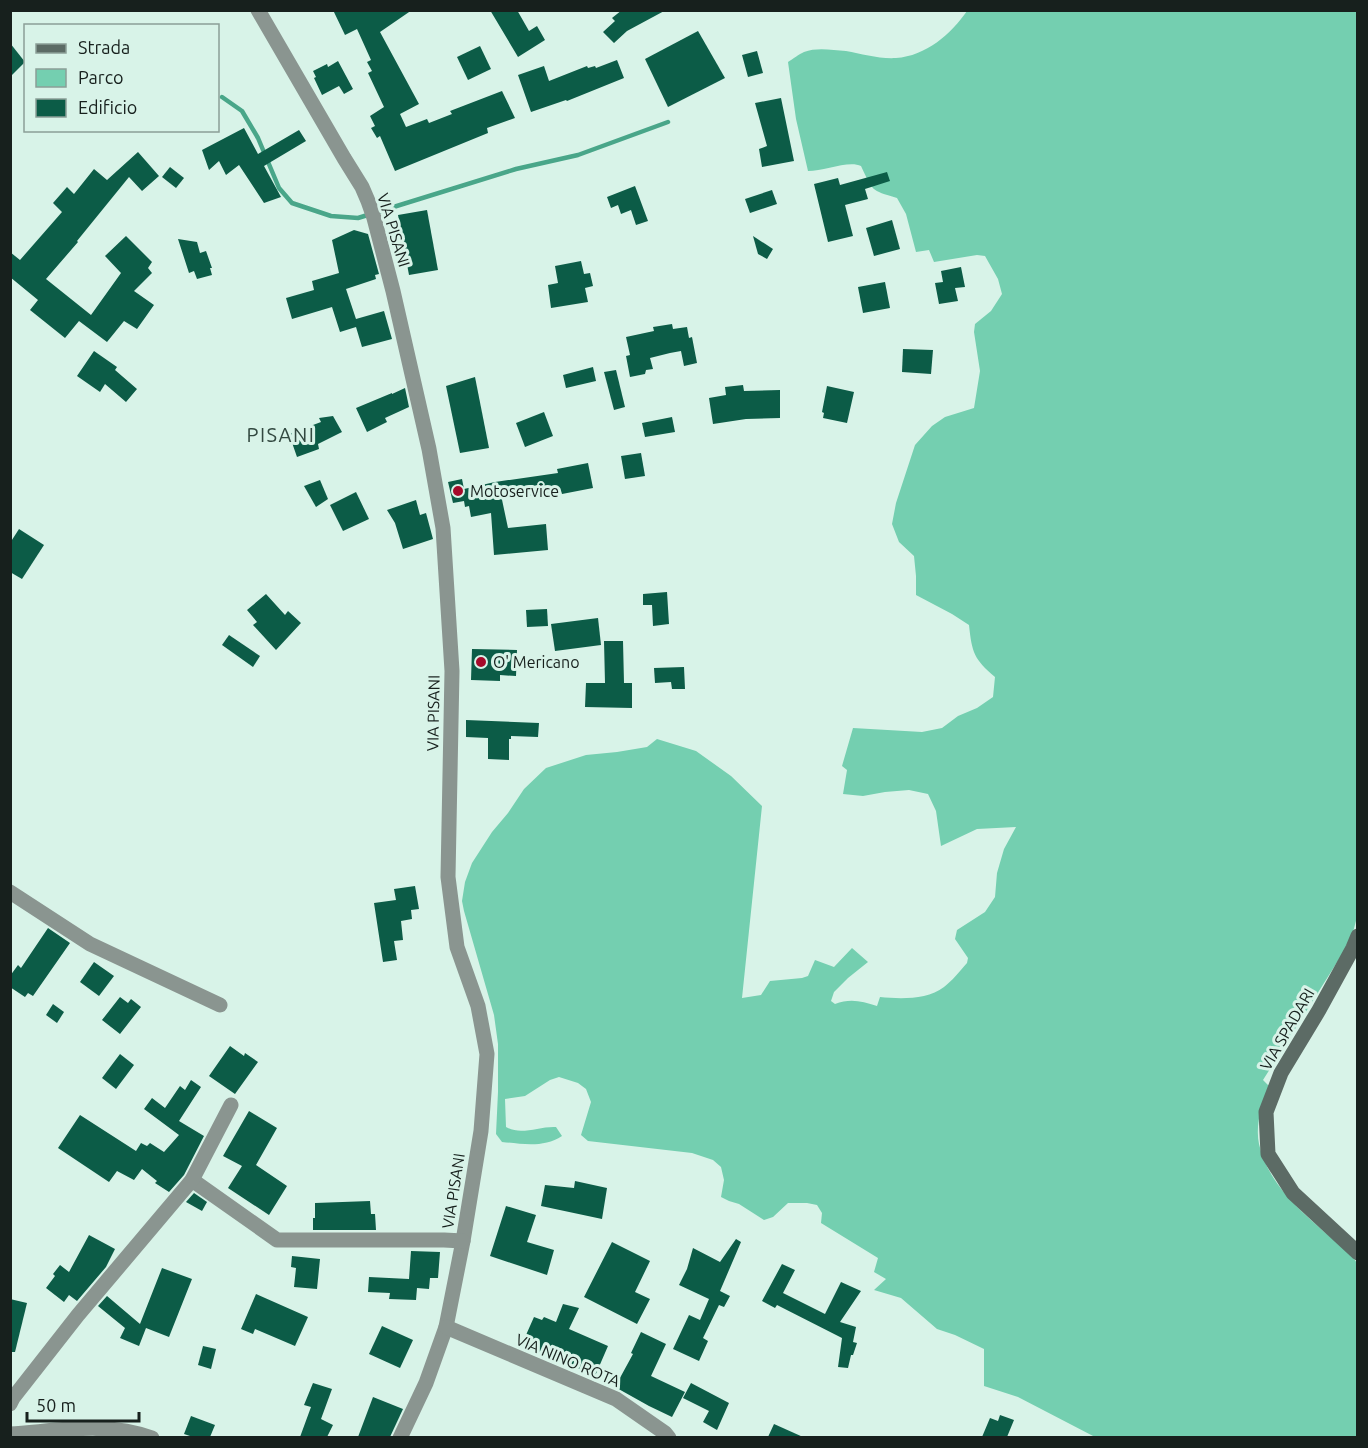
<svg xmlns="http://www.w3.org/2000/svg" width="1368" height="1448" font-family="Ubuntu,sans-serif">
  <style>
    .green { fill: #74cfb0 }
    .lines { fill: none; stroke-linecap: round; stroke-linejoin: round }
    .stream { stroke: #49a689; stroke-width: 4.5 }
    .building { fill: #0c5c47 }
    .street { stroke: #8a9590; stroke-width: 15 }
    .secondary { stroke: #5c6b65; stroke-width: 15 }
    .poi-dot { fill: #a50a2a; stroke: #d8f3e8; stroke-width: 2 }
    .labels { text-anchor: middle; stroke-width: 6; stroke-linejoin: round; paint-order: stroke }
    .street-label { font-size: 16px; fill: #17201d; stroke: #d8f3e8 }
    .poi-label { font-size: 16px; fill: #17201d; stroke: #d8f3e8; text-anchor: start }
    .quarter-label { font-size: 20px; letter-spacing: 1.5px; fill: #324840; stroke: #d8f3e8 }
  </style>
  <rect width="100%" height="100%" fill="#d8f3e8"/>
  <!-- green -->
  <path class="green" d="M967,11h390v906l-6,23 -88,140 6,6c-7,17 -14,39 -10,58 10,47 58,80 92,111l6,8v174h-262l-77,-40 -34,-11v-37l-29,-14 -18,-6 -36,-31 -27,-8 12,-11 -12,-7 4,-14 -57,-35 1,-10 -5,-8 -10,-2h-19l-15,14 -9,3 -25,-16 -10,-3 -8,-4 3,-17 -3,-13 -8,-7 -21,-7 -104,-12 -7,-6 10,-33 -5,-13 -8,-6 -19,-6 -9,3 -25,16 -20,3 1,28c15,9 33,-1 50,0l6,9c-18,12 -39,8 -60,6l-6,-8 2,-42v-48l-4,-29 -30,-104 -2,-10 3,-19 7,-19 20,-31 16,-19 16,-24 22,-21 40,-13 31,-3 30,-5 10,-8 39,12 35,25 31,30 -20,192 19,-3 9,-14 32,-3 6,-2 7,-16 19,7 18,-19 16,14 -20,16 -14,14 -3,9 4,3c15,-6 27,-3 42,2l3,-9c20,2 47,3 64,-10 8,-6 16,-16 23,-24l1,-5 -13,-19 2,-9 28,-18 10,-15 2,-24 7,-24 12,-22 -39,2 -36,17 -5,-35 -8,-17 -19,-4 -24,2 -22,4 -20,-2 4,-24 -5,-4 11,-38 69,4 20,-4 16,-12 19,-8 16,-11 2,-20c-21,-18 -23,-24 -26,-52l-17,-11 -36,-19v-19l-2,-20 -15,-14 -7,-18 4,-21 19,-58 17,-19 13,-9 29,-9 6,-37 -6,-39 1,-8 16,-13 11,-17 -4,-15 -13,-23 -8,-1 -43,7 -5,-12 -13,2 -10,-38 -9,-16c-27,-8 -24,-7 -36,-32 -12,-6 -37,5 -53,5l-12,-52 -8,-57c5,-3 11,-8 16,-10 13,-5 28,-2 42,-1 16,3 33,8 50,7 30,-2 55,-24 71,-47z"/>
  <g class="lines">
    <!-- stream -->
    <path class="stream" d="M222,97l20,14 16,27 21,50 13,15 39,13 27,2 158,-49 62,-14 90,-33"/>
  </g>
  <!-- building -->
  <g class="building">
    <path d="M333,10h79l-32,22 39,72 -19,10 6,13 21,-8 2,4 23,-9 -2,-3 52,-20 13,27 -28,10 1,5 -93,38 -15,-35 -3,2 -6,-10 4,-2 -5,-10 14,-9 -16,-34 4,-2 -5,-9 4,-2 -14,-31 -12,6z"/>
    <path d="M490,10h27l12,21 8,-5 8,14 -27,17z"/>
    <path d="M622,10h44l-39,21 -13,12 -11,-11 12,-11 -3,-3z"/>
    <path d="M698,31l27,47 -57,29 -23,-48z"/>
    <path d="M10,43l15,19 -15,15z"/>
    <path d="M480,46l11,23 -23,11 -11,-23z"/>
    <path d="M757,51l6,22 -15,4 -6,-22z"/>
    <path d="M617,60l7,18 -57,23 -1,-1 -35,12 -13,-37 26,-9 5,15 38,-15 1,2 7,-2 1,2z"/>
    <path d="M338,61l15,28 -9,5 -5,-8 -17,9 -8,-17 2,-1 -3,-6 14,-7 1,3z"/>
    <path d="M781,98l13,63 -32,6 -3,-18 8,-3 -12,-43z"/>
    <path d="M244,128l14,26 41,-24 7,11 -42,25 17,31 -17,6 -25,-38 -13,10 -7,-14 -10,9 -7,-20z"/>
    <path d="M138,152l21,24 -17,15 -13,-14 -52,64 1,1 -32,37 45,36 30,-42 -16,-17 21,-20 26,26 -4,6 4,5 -18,18 20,14 -17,24 -13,-8 -17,21 -28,-21 -14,17 -35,-28 8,-10 -28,-23v-25l10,8 42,-48 -9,-9 14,-16 7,7 20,-25 13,11z"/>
    <path d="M170,167l14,11 -8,10 -14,-11z"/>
    <path d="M887,172l3,9 -25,8 3,10 -23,6 8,31 -25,6 -14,-58 24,-6 2,7z"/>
    <path d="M635,186l13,35 -12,4 -5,-15 -10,4 -3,-9 -7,3 -4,-11z"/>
    <path d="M772,190l5,14 -27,9 -5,-14z"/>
    <path d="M427,210l11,60 -29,5 -11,-60z"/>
    <path d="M892,220l8,29 -26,7 -8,-28z"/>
    <path d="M354,230l14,4 11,40 -4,1 1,4 -30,10 10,30 28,-8 8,28 -30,8 -6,-20 -16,5 -8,-25 -40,12 -6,-21 28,-8 -2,-9 27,-8 -7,-33z"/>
    <path d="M753,236l20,13 -6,10 -9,-5z"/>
    <path d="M178,239l19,3 3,11 6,-2 6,17h-2l2,7 -15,4 -3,-8 -5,2z"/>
    <path d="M581,261l3,13 6,-1 3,13 -8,2 3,14 -37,6 -3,-23 10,-2 -3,-17z"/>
    <path d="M961,267l4,20 -10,1 3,13 -19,3 -4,-21 8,-1 -2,-11z"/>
    <path d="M885,282l5,26 -27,5 -5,-26z"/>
    <path d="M672,324l1,5 14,-2 2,11 3,-1 5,26 -13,3 -3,-15 -11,2 -20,5 3,11 -7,1 -1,4 -15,3 -4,-21 4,-1 -4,-18 28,-6 -1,-4z"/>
    <path d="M903,349l30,1 -2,24 -29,-2z"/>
    <path d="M94,351l23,16 -2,3 22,19 -11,13 -21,-18 -5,8 -23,-16z"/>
    <path d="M593,367l3,14 -30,7 -3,-13z"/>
    <path d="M616,370l9,37 -11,3 -10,-38z"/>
    <path d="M475,377l14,71 -29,5 -14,-67z"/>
    <path d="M743,385l1,6 36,-1v28l-34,1 -33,5 -4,-26 17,-3 -1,-8z"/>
    <path d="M827,386l27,6 -7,31 -24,-5 1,-5 -2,-1z"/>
    <path d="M405,388l4,19 -24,11 2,4 -20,10 -11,-24 36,-15v1z"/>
    <path d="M544,412l9,24 -28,11 -9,-24z"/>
    <path d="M333,416l9,16 -24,12 1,5 -22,8 -8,-23 32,-12 -2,-4z"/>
    <path d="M672,417l3,15 -30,5 -3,-14z"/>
    <path d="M641,453l4,23 -20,3 -4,-23z"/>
    <path d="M588,463l5,25 -31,6 -1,-3 -35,5 -1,-4 -24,3 7,33 38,-4 2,26 -54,5 -3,-42 -20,4 -2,-11 -4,1 -1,-6 -11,2 -5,-21 14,-3 2,10 31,-7 63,-9 -1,-4z"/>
    <path d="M320,480l8,19 -12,8 -12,-21z"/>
    <path d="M356,492l13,27 -26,12 -13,-26z"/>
    <path d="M416,500l4,15 6,-2 7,26 -30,10 -8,-26 -8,-13z"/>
    <path d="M19,529l25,16 -22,34 -12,-7v-29z"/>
    <path d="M667,592l2,32 -16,2 -1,-21h-9v-11z"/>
    <path d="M266,594l19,21 3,-4 13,12 -25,27 -23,-25 4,-3 -10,-12z"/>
    <path d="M547,609l1,17 -21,1 -1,-17z"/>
    <path d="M598,618l3,27 -46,6 -4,-27z"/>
    <path d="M229,635l31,21 -7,11 -31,-22z"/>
    <path d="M604,641h19l1,42h8v25l-47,-1 1,-24h19z"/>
    <path d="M472,649l45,1 -1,26 -16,-1v6l-29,-1z"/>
    <path d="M684,667l1,22h-13l-1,-7 -16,1 -1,-15z"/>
    <path d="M466,720l73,3 -1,14 -27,-1v3h-2v21l-21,-1v-21l-22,-1z"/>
    <path d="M415,886l4,23 -8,1 1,9 -11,2 2,19 -9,1 3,19 -14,2 -9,-59 22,-3 -2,-11z"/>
    <path d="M48,928l22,15 -37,53 -5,-3 -3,4 -15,-10v-11l8,-11 3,3z"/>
    <path d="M94,962l20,14 -15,20 -19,-14z"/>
    <path d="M120,997l8,6 3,-4 10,8 -21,27 -18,-14z"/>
    <path d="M53,1004l11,8 -7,11 -11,-8z"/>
    <path d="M230,1046l14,10 1,-3 13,9 -23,32 -26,-18z"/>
    <path d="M120,1054l14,11 -18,24 -14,-11z"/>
    <path d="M191,1080l10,7 -22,34 25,15 -20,39 -15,17 -14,-9 2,-2 -15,-12 -8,11 -17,-9 -8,11 -51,-34 22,-33 56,36 5,-8 6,3 3,-3 14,9 15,-17 -35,-26 8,-11 13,10 15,-22 5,4z"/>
    <path d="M249,1111l28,17 -21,37 31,21 -18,29 -41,-27 14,-22 -19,-10z"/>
    <path d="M575,1181l32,7 -5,31 -61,-13 4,-21 29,3z"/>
    <path d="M194,1193l13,9 -5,9 -16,-9z"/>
    <path d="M370,1201l1,13h4l1,16h-63v-12h2v-15z"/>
    <path d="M506,1206l30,9 -9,27 27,8 -7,25 -57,-19z"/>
    <path d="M89,1235l26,14 -9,18 -29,34 -8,-6 -5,7 -18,-14 9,-12 -2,-2 7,-9 9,7z"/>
    <path d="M736,1239l5,3 -21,49 10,5 -6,11 -5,-2 -16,33 5,3 -9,20 -26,-12 16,-34 11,5 9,-21 -30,-14 8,-16 6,-21 27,14z"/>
    <path d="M612,1242l38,19 -15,31 15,7 -13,25 -53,-27z"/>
    <path d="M411,1251l29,1 -2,26h-8l-1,11 -12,-1 -1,12 -27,-1 1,-6 -22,-1 1,-15 40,2z"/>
    <path d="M292,1256l28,3 -3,30 -23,-2 2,-19 -5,-1z"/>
    <path d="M782,1264l13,6 -12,23 42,21 16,-32 20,9 -21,31 16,5 -3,15 4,1 -4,12h-2l-3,13 -10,-1 4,-29 -65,-33 -2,3 -13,-7z"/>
    <path d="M162,1268l30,11 -23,58 -23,-9 -7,18 -19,-8 5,-10 -27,-22 9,-10 33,28z"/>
    <path d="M256,1294l52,23 -13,29 -40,-17 -2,5 -12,-5z"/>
    <path d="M10,1299l17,4 -12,49h-5z"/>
    <path d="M563,1304l16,4 -10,21 39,17 -13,30 -73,-32 12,-27 8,3 2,-3 12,5z"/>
    <path d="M382,1326l31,14 -13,28 -31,-14z"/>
    <path d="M641,1332l25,12 -15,32 34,16 -13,25 -23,-11 -34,-19 18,-33 -2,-1z"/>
    <path d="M203,1346l13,3 -5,20 -13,-4z"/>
    <path d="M313,1383l19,6 -11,30 12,6 -6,12h-27l11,-30 -7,-2z"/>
    <path d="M691,1383l38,20 -12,27 -14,-8 6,-11 -26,-13z"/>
    <path d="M373,1397l30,12 -13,28h-32z"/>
    <path d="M1000,1415l14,5 -7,17h-25l8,-19 8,3z"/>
    <path d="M191,1416l24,9 -5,12h-17l-9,-3z"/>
    <path d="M774,1424l29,13h-35z"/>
  </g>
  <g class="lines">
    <!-- street -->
    <g class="street">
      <path d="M258,10l86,148 18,29 6,14 6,17 19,73 36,158 14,79 9,143 -4,206 9,70 21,59 9,48 -6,77 -18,110 -17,86 -20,56 -26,55"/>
      <path d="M10,892l80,52 130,61"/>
      <path d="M192,1180l85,60h167l19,1"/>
      <path d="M446,1327l170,72 49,34 4,5"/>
      <path d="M10,1404l3,-6 65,-83 114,-135 39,-75"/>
      <path d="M10,1434c47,-3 97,-13 142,4"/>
    </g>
    <!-- secondary -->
    <path class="secondary" d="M1358,936l-5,12 -34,62 -38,63 -15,39 2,42 25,39 65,60"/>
  </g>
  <!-- markers -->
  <g class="poi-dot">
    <circle cx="458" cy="491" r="6"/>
    <circle cx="481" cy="662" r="6"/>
  </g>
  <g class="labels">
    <!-- street labels -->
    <g class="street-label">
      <text transform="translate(394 230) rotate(73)" y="6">VIA PISANI</text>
      <text transform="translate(433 713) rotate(-89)" y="6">VIA PISANI</text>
      <text transform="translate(1287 1029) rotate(-60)" y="6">VIA SPADARI</text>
      <text transform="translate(453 1191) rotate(-81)" y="6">VIA PISANI</text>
      <text transform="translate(568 1360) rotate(23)" y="6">VIA NINO ROTA</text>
    </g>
    <!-- poi labels -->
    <g class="poi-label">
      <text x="470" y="497">Motoservice</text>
      <text x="493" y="668">O' Mericano</text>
    </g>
    <!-- quarter labels -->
    <g class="quarter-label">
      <text x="281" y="442">PISANI</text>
    </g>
  </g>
  <!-- border -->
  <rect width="1368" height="1448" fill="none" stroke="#17201d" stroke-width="24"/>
  <!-- legend -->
  <rect x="24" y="24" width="195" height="108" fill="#d8f3e8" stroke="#8b9f97" stroke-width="1.5"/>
  <rect x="36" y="44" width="30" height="9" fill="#5c6b65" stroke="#8b9f97" stroke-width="1.5"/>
  <text x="78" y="54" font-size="18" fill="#17201d">Strada</text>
  <rect x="36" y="69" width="30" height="18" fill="#74cfb0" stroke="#8b9f97" stroke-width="1.5"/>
  <text x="78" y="84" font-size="18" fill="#17201d">Parco</text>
  <rect x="36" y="99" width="30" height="18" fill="#0c5c47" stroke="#8b9f97" stroke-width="1.5"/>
  <text x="78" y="114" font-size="18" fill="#17201d">Edificio</text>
  <!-- scale -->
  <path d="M27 1412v9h112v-9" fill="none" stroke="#17201d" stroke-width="3"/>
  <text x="36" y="1412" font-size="18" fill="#17201d" stroke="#d8f3e8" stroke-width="4.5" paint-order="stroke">50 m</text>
</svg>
